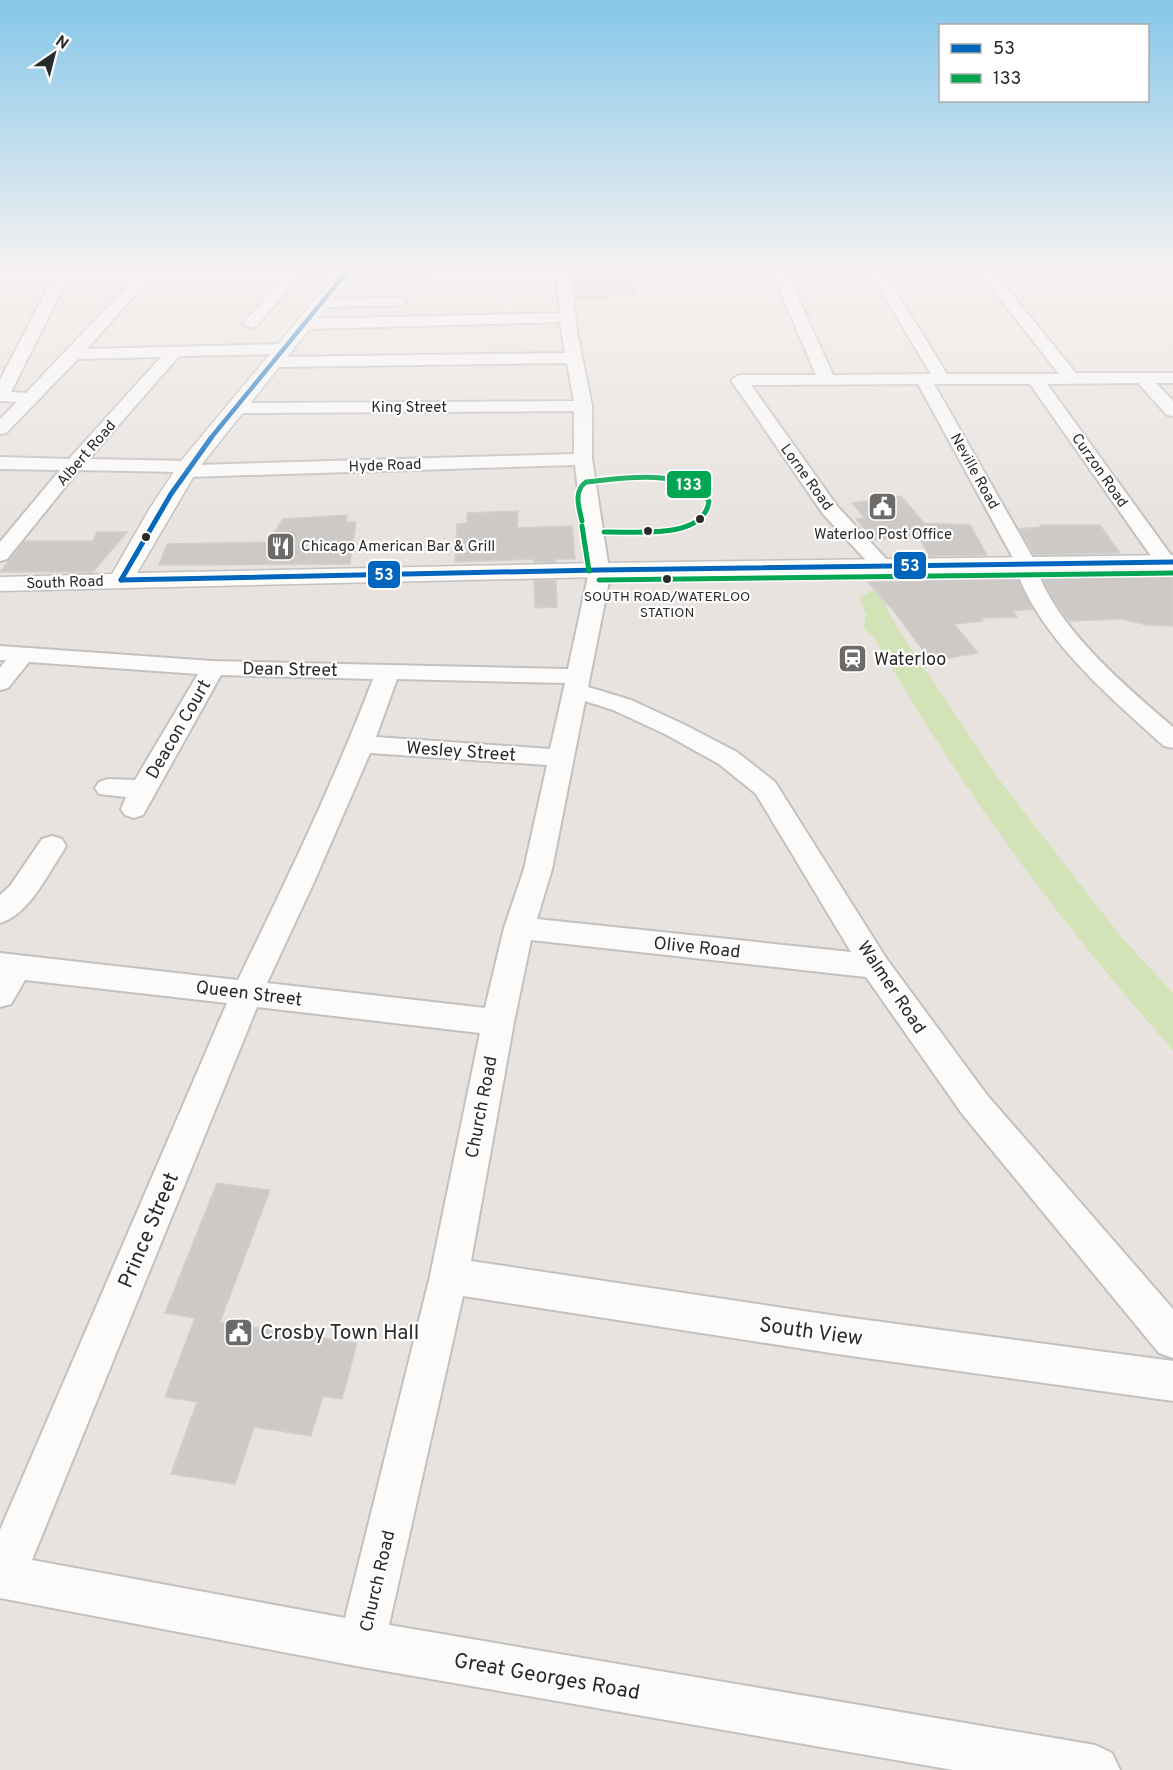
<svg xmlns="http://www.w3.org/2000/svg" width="1173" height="1770" font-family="Overpass,sans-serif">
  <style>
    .green { fill: #d1e3b7 }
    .building { fill: #cdc9c6; stroke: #d3cfcb; stroke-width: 1.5 }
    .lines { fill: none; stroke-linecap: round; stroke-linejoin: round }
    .minor-casing { stroke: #c2c1c1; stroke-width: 4 }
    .tertiary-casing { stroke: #c2c1c1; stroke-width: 3 }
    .minor { fill: #fcfbfa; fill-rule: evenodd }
    .tertiary { fill: #fcfbfa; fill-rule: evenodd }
    .bus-1-far1-casing { stroke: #fff; stroke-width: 7 }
    .bus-1-casing { stroke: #fff; stroke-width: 8 }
    .bus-2-casing { stroke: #fff; stroke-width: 8 }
    .bus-1-far1 { stroke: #0065bd; stroke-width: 4.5 }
    .bus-1 { stroke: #0065bd; stroke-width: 5 }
    .bus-2 { stroke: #00a651; stroke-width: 5 }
    .bus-dot { fill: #2a2a2a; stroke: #fff; stroke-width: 2 }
    .labels { text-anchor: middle; stroke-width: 4.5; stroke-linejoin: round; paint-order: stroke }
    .far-bus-label { font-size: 14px; fill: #2a2a2a; stroke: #fff }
    .far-street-label { font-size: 15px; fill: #2a2a2a; stroke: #fff }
    .far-poi-label { font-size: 15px; fill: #2a2a2a; stroke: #fff }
    .poi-label { font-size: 18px; fill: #2a2a2a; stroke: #fff; text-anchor: start }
    .street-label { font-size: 18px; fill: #2a2a2a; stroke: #fff }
    .near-street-label { font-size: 21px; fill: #2a2a2a; stroke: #fff }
    .near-poi-label { font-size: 21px; fill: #2a2a2a; stroke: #fff; text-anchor: start }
    .line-badge { stroke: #fff; stroke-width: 2 }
    .badge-label { font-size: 16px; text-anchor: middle; font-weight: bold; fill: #fff }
  </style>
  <rect width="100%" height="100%" fill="#e8e3df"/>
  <!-- green -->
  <path class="green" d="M875,589l11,3v15l12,22 99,148 125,161 51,55v57c-114,-128 -215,-265 -300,-414l-9,-8 2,-13 -6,-18z"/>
  <!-- building -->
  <g class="building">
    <path d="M572,269h58l6,25 -27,1 1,4h-34z"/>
    <path d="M901,496l23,27 46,2 17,30 -58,1 -10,-19 -44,3 -19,-21 9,-1 -13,-15z"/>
    <path d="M518,511l-1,17 55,-2 3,33h-20v3h-21l-1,-3 -78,3 2,-38 10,-1v-10z"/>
    <path d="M347,515l-1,7h10l-6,42 -191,1 8,-21 101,-2 15,-23z"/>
    <path d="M1040,525h60l20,28 -85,2 -16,-26 22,-2z"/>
    <path d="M97,532h30l-34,40h-93l24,-31h69z"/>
    <path d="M1133,572l3,4h37v50l-26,-1 -25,-6 -52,2 -13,-16 -14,-27h6l-3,-5z"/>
    <path d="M997,574l3,5h18l15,30 -20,2 4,6 -36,1 2,3 -29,3 24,29 -47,8 -38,-51 -25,-28 73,-2 -3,-5z"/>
    <path d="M556,580l1,27 -22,1 -1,-27z"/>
    <path d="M217,1183l53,7 -50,132 137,21 -15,56 -19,-3 -12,40 -57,-9 -19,57 -64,-10 26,-72 -32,-5 30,-79 -30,-5z"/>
  </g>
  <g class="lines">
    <defs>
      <g id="minor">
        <path d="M140,269h14l-2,3 282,-3 -1,3 7,2 116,-2v-3h14l7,63 15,74v53l18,117 -22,111 43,13 52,24 54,28 38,30 111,176 101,137 186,214v49l-14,-5 -196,-238 -97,-138 -335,-37 -17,82 -43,239 366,55 336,45v40l-336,-47 -374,-58 -74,329 706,120 17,8 8,17h-167l-591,-103 -362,-69v-68l227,-527 -202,-23 -14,24 -11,3v-54l238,27c48,-99 96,-198 135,-301l-152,-4 -78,140 -9,3 -9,-3 -4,-6 5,-12 -27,-3 -4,-6 4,-6 9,-3 27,1 63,-106 -169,-12 -21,26 -8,2v-22l6,-8h-6v-14l213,15 355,8 20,-93 -13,-111 -389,12 -8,-5 -99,-2 -72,89 -7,2v-19l60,-72 -60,-1v-12l69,2 92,-102 -83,2 -72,74 -6,1v-15l17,-17 -17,-1v-21l51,-98h-51v-8l138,-2zM425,278l15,4 117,-2 3,33 -253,6 -8,5 8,5 253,-7 5,31 -289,4 -8,5 8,5 291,-4 7,38 -339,2 -6,1 -3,4 3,4 6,1 339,-2v43l-377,11 -8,-4 -100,-2 90,-103 108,-2 8,-5 -8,-5 -200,5 60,-68 135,-1 -39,43 8,5 5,-2 42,-47zM132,281l-106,112 -15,-1 55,-110zM397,679l168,4 -15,66 -174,-12zM585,701l28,9 52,24 54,30 37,30 95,158 -314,-33 15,-50zM370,753l177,12 -23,104 -20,59 -19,80 -218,-25 47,-101zM257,1007l223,26 -50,243 -85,342 -313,-58z"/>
        <path d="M771,269h14l48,106 98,-1 -63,-105h14l65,105h112l-82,-105h14l85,104h97v10h-17l17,18v15l-6,-1 -29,-32 -91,1 126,174 -1,8 -7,2 -7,-2 -128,-182h-96l99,174c18,66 89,125 140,169v21l-9,-2c-54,-49 -133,-115 -151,-188l-95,-174 -167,1 86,121 53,57 3,4 -3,4 -7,2 -7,-2 -53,-57 -92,-134 8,-5h77z"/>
        <path d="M399,298l7,4 -2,3 -79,2 -7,-4 7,-4z"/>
        <path d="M52,836l10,3 4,7 -4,7c-16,24 -33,61 -62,70v-28l10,-9 32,-47z"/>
      </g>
      <path id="tertiary" d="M345,269l8,5 -155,195 -61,104 462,-10 574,-8v14l-574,8 -599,14v-14l112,-3 38,-66 31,-47 158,-190z"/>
    </defs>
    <!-- minor casing -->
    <use href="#minor" class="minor-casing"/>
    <!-- tertiary casing -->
    <use href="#tertiary" class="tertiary-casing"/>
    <!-- minor -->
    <use href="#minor" class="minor"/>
    <!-- tertiary -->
    <use href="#tertiary" class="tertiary"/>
    <defs>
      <path id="bus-1-far1" d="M210,439l135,-165 1,-5"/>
      <g id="bus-1">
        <path d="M121,580l478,-10 574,-8"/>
        <path d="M121,580l50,-86 40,-56"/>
      </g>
      <g id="bus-2">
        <path d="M582,521c-3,-13 -9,-30 4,-39 40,-4 94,-15 123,19 -5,40 -76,30 -105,31"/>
        <path d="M582,526l7,45"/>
        <path d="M599,580l574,-7"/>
      </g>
    </defs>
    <!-- bus-1-far1 casing -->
    <use href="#bus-1-far1" class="bus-1-far1-casing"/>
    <!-- bus-1 casing -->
    <use href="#bus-1" class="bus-1-casing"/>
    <!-- bus-2 casing -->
    <use href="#bus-2" class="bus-2-casing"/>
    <!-- bus-1-far1 -->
    <use href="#bus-1-far1" class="bus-1-far1"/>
    <!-- bus-1 -->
    <use href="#bus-1" class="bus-1"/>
    <!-- bus-2 -->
    <use href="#bus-2" class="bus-2"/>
  </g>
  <!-- sky -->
  <linearGradient id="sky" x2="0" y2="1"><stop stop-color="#85c7e9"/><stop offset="0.52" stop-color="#f5f2f1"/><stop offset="1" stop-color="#f5f2f1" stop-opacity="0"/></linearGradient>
  <rect width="1173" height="517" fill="url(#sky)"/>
  <!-- icons -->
  <defs>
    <symbol id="civic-square" viewBox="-11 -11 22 22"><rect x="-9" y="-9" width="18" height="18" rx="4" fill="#6c6b69" stroke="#fff"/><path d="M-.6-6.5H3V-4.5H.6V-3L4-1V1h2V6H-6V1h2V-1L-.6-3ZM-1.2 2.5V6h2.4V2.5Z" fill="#fff"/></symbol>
    <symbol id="restaurant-square" viewBox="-11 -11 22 22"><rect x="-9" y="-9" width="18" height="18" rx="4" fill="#6c6b69" stroke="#fff"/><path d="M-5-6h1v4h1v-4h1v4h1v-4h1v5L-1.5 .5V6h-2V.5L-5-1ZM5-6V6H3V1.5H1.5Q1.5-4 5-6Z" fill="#fff"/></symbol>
    <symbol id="station-square" viewBox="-11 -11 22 22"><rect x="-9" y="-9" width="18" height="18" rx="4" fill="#6c6b69" stroke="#fff"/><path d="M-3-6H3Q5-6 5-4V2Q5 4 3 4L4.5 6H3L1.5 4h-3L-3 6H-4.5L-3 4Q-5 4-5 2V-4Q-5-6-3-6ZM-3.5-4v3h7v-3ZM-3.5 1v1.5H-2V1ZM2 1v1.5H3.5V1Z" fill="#fff"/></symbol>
  </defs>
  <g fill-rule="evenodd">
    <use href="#civic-square" x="866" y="490" width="33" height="33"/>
    <use href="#restaurant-square" x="264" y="530" width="33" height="33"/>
    <use href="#station-square" x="836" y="642" width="33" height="33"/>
    <use href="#civic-square" x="222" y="1316" width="33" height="33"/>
  </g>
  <!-- markers -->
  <g class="bus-dot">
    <circle cx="700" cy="519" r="5"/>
    <circle cx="648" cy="531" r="5"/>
    <circle cx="146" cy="537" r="5"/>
    <circle cx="667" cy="579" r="5"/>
  </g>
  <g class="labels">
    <!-- far-bus labels -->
    <g class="far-bus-label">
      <text x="667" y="601">SOUTH ROAD/WATERLOO<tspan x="667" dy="16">STATION</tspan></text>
    </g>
    <!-- far-street labels -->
    <g class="far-street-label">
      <text x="409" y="412">King Street</text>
      <text transform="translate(86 453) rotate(-49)" y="5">Albert Road</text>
      <text transform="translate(385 465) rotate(-2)" y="5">Hyde Road</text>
      <text transform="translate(1100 470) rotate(55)" y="5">Curzon Road</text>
      <text transform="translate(975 471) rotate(61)" y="5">Neville Road</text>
      <text transform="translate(807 477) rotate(54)" y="5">Lorne Road</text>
      <text transform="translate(65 582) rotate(-2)" y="5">South Road</text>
    </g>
    <!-- far-poi labels -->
    <g class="far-poi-label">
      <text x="883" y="539">Waterloo Post Office</text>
      <text x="301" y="551" text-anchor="start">Chicago American Bar &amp; Grill</text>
    </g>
    <!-- poi labels -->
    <g class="poi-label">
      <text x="874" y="665">Waterloo</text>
    </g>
    <!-- street labels -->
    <g class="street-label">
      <text transform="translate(290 669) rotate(1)" y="6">Dean Street</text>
      <text transform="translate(178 729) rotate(-60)" y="6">Deacon Court</text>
      <text transform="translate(461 751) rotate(4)" y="6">Wesley Street</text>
      <text transform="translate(697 947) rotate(6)" y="6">Olive Road</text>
      <text transform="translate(892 987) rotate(56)" y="6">Walmer Road</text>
      <text transform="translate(249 993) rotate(7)" y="6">Queen Street</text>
      <text transform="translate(481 1107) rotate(-79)" y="6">Church Road</text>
      <text transform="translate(377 1581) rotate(-77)" y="6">Church Road</text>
    </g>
    <!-- near-street labels -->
    <g class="near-street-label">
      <text transform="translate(148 1230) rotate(-67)" y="7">Prince Street</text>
      <text transform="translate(811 1331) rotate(8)" y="7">South View</text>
      <text transform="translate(547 1676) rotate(10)" y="7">Great Georges Road</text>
    </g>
    <!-- near-poi labels -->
    <g class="near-poi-label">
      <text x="260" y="1339">Crosby Town Hall</text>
    </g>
  </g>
  <g class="line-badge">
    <rect x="666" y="470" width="46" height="29" rx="6" fill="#00a651"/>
    <rect x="893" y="551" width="34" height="29" rx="6" fill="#0065bd"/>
    <rect x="367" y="560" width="34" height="29" rx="6" fill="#0065bd"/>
  </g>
  <g class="badge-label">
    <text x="689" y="490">133</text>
    <text x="910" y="571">53</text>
    <text x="384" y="580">53</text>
  </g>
  <!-- legend -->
  <rect x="939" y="24" width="210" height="78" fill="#ffffff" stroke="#aaaaaa" stroke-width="1.5"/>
  <rect x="951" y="44" width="30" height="9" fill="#0065bd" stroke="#aaaaaa" stroke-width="1.5"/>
  <text x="993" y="54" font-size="18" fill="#2a2a2a">53</text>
  <rect x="951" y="74" width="30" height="9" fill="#00a651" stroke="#aaaaaa" stroke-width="1.5"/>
  <text x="993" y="84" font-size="18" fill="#2a2a2a">133</text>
  <!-- north arrow -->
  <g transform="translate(54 54) rotate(35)" stroke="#ffffff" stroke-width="4.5" paint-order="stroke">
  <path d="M0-4.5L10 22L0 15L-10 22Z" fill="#2a2a2a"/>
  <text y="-9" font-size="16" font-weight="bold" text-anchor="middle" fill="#2a2a2a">N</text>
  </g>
</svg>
